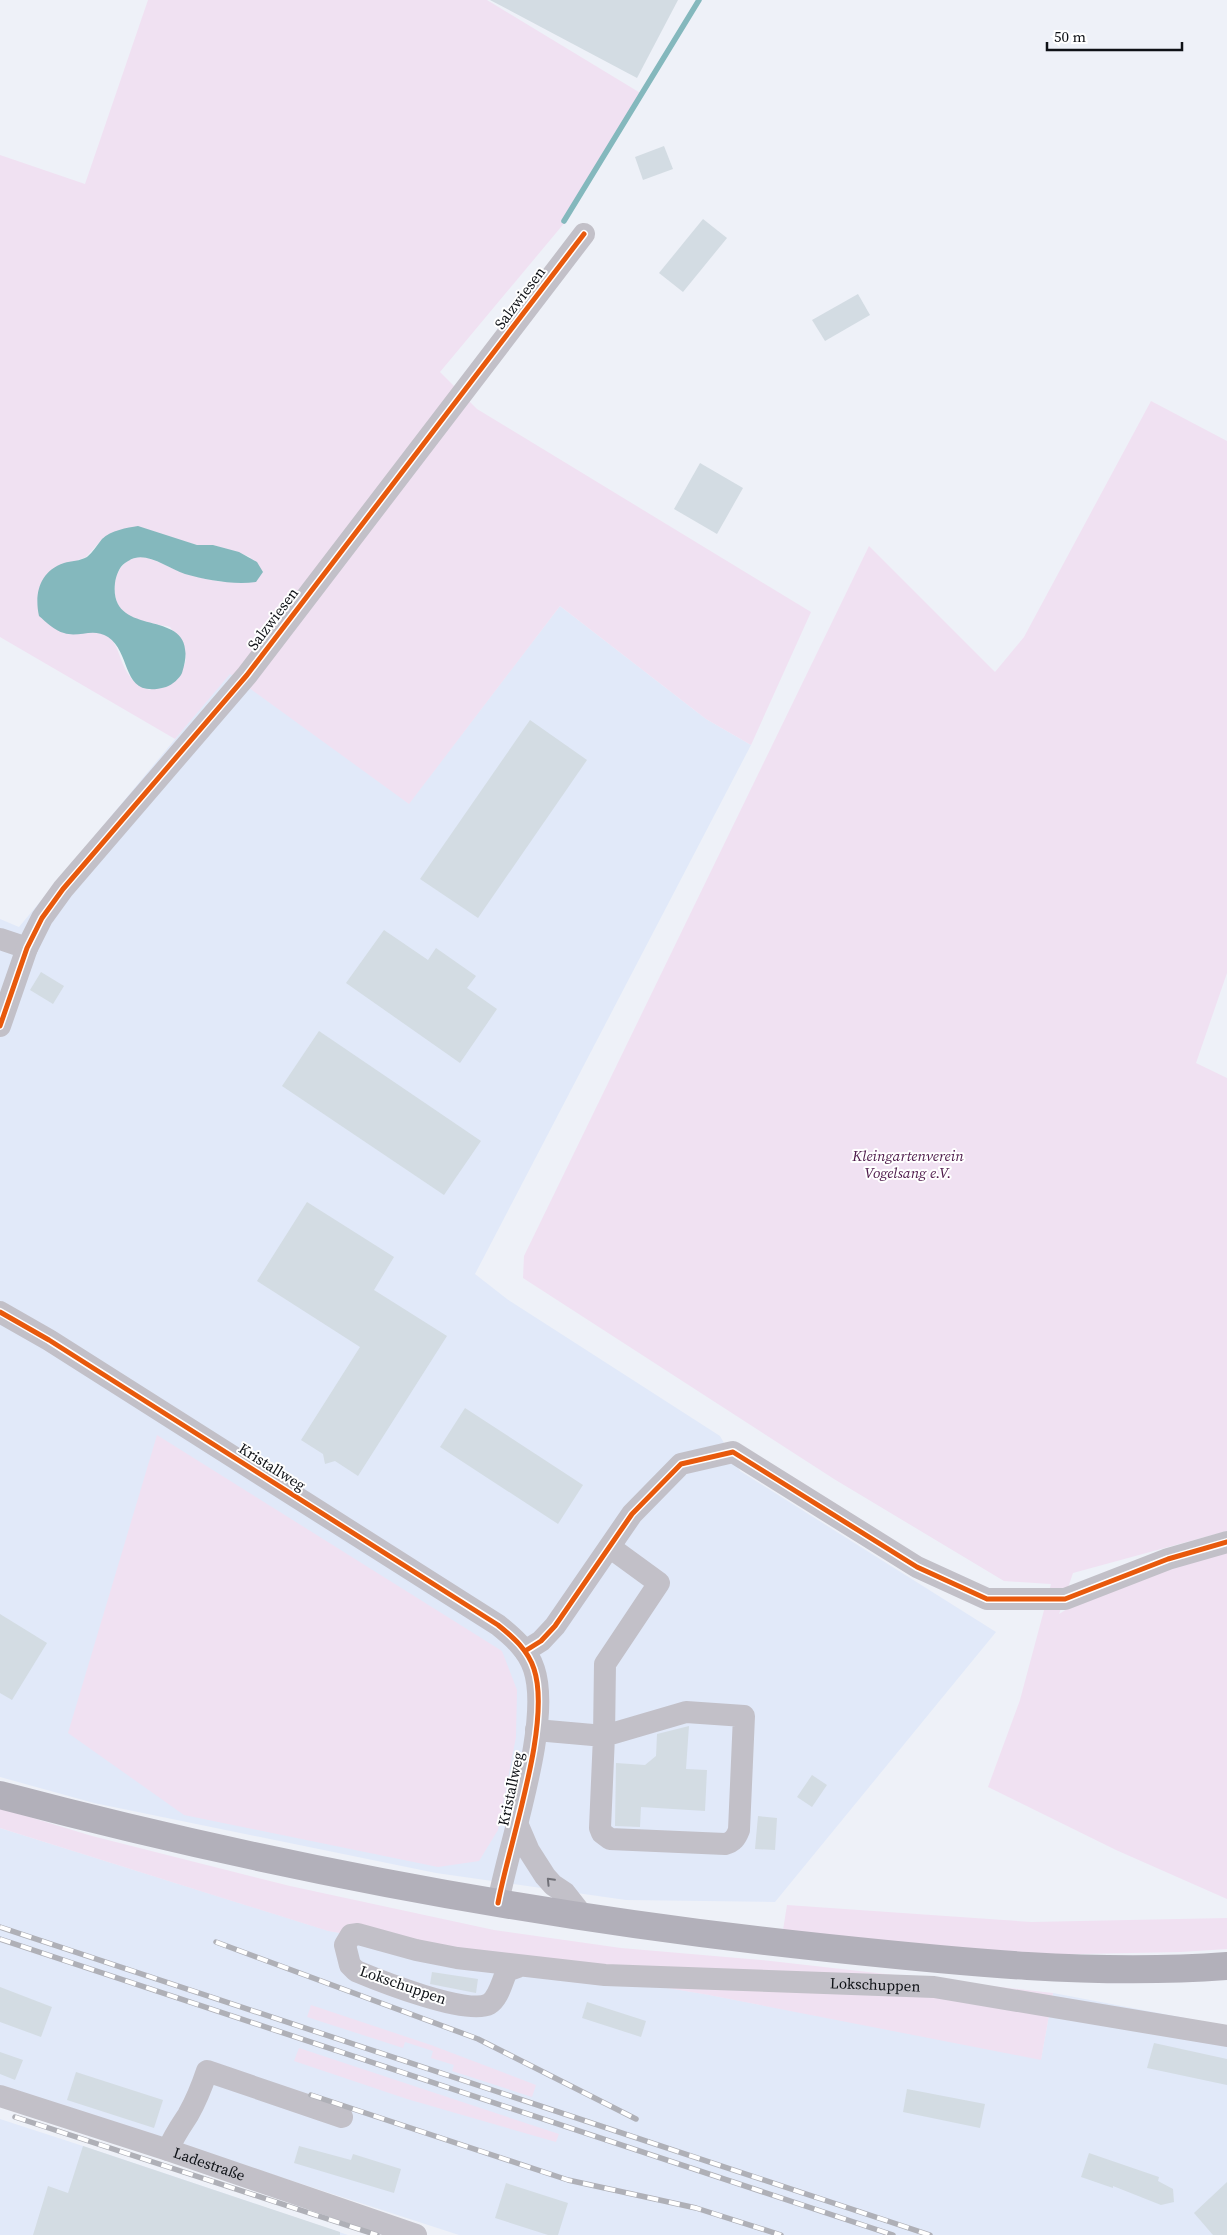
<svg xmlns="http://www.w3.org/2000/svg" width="1227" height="2235" font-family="'Source Serif 4',serif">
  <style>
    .built { fill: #e1e9f9 }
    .green { fill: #f0e1f2; fill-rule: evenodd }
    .water { fill: #84b8bd }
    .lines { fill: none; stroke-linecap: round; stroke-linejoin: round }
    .stream { stroke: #84b8bd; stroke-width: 5.5 }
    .building { fill: #d3dce3 }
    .minor { stroke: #c2c0c8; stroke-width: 22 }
    .major { stroke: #b2b0ba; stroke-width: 28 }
    .rail-casing { stroke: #afb0b7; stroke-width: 5.5 }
    .rail { stroke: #fff; stroke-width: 4; stroke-dasharray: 11; stroke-linecap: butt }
    .cycleway-casing { stroke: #fff; stroke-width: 8 }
    .cycleway { stroke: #e8590c; stroke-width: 5 }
    .oneway { stroke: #717178 }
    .labels { text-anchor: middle; stroke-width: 4; stroke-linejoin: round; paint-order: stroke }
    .street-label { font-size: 15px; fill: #0e1116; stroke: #fff }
    .park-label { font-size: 15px; font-style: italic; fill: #4c1849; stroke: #fff }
  </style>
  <rect width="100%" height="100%" fill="#eef1f8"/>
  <!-- built -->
  <g class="built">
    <path d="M560,606l146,113 45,26 -276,529 32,25 213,137 20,35 256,161 -221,270 -149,-2 -190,-27 -342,-70 -94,-26v-858l19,8 211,-254 179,130z"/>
    <path d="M0,1828l329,103 381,64 331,64 12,-66 174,33v209h-768l-459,-149z"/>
    <path d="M0,2119l83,27 265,89h-348z"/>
  </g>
  <!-- green -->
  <g class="green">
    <path d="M148,0h339l155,94 -76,127 -126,151 37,37 334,203 -60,133 -45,-26 -146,-113 -151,198 -179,-130 -55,65 -175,-102v-482l85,29zM104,537l78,4 15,4h16l38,12 -29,25c-13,-3 -26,-5 -38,-9 -14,-4 -36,-20 -50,-15 -22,7 -25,39 -11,55 9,11 34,10 47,14 9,13 18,21 15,37l-35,26c-4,-2 -10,-3 -14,-7 -26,-24 -8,-60 -63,-49l5,-74 8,-3z"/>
    <path d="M1151,401l76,40v532l-31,90 31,15v453l-154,42 -14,41 13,-8 88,-34 67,-21v348l-111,-49 -128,-63 32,-87 31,-116 -47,-3 -170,-102 -311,-201 1,-22 345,-710 126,126 29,-35z"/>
    <path d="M157,1435l345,216 15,39 -1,47 -18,93 -19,31 -41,6 -254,-52 -116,-82z"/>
    <path d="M0,1808l92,28 198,50 204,44 127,18 140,12 292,33 -12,67 -332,-65 -381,-64 -328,-103z"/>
    <path d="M787,1905l244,17 196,-4v31l-46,3 -151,3 -247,-25z"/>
    <path d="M311,2005l120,40 105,40 -4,12 -80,-26 2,-6 -23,-7 2,-7 -28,-9 -2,6 -96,-31z"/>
    <path d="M299,2048l260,86 -3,8 -149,-43 -113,-38z"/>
  </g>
  <!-- water -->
  <path class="water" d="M138,526l59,19h16l26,7 18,10 6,10 -7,10c-23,3 -49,-2 -71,-8 -15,-5 -35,-20 -50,-16 -3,0 -8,4 -10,5 -6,4 -9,13 -10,20 -7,62 90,17 67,90 -2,5 -10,12 -16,14 -46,13 -33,-33 -58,-50 -15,-10 -29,1 -44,-4 -9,-2 -18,-11 -25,-17 -5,-23 1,-45 25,-53 7,-2 16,-2 23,-6 6,-5 10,-12 15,-18 9,-9 25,-11 36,-13z"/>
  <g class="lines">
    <!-- stream -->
    <path class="stream" d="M564,221l135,-221"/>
  </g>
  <!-- building -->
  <g class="building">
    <path d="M490,0h188l-41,78z"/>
    <path d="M664,146l9,23 -30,11 -8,-23z"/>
    <path d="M703,219l24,19 -44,54 -24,-19z"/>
    <path d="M858,294l12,21 -45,26 -13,-21z"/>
    <path d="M700,463l43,25 -26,46 -43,-25z"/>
    <path d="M530,720l57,40 -109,158 -58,-39z"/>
    <path d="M384,930l44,30 8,-12 40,28 -9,12 30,21 -37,54 -114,-80z"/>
    <path d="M41,972l23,14 -11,18 -23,-14z"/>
    <path d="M319,1031l162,110 -37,54 -162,-109z"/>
    <path d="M307,1202l87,55 -20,33 73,46 -89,140 -23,-15 -10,3 -2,-10 -22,-14 59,-93 -103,-66z"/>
    <path d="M465,1408l118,77 -25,39 -118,-77z"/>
    <path d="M0,1614l47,29 -35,57 -12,-7z"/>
    <path d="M689,1726l-3,43 21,1 -2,41 -64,-4 -1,20 -25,-1 1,-63 29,2 11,-9 1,-22z"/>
    <path d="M812,1775l15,10 -15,22 -15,-10z"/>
    <path d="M758,1816l19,2 -2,32 -20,-1z"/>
    <path d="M432,1972l46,7 -2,14 -46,-9z"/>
    <path d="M0,1987l52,20 -11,30 -41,-15z"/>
    <path d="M587,2002l59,19 -5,16 -59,-19z"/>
    <path d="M1154,2043l73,16v26l-80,-17z"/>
    <path d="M0,2052l23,8 -8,20 -15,-6z"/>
    <path d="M76,2072l87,28 -9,28 -87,-28z"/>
    <path d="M907,2089l78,15 -5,24 -77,-16z"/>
    <path d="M83,2146l257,86v3h-307l15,-49 20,7z"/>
    <path d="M299,2146l52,14 2,-6 48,15 -7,24 -100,-30z"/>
    <path d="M1089,2153l70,24 -1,4 15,8 1,13 -13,3 -48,-19v2l-32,-11z"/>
    <path d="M1227,2182v53h-14l-19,-22z"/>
    <path d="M506,2183l62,20 -10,32h-10l-53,-17z"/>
  </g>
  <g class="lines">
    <!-- minor -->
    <g class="minor">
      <path d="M0,939l27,9"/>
      <path d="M0,1026l27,-78 15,-30 21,-29 184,-214 337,-441"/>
      <path d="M0,1312l49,28 449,285c15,12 30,25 36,44 18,54 -25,174 -36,234"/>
      <path d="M525,1651l16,-10 14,-15 77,-112 49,-50 52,-12 184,115 70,32h78l103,-40 59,-17"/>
      <path d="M536,1730l68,6 -4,92 2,5 8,6 115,5c8,-2 11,-6 14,-14l5,-114 -58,-4 -82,24 1,-72 54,-81 -48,-35"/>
      <path d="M517,1823l12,28 16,25 8,9 12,8 18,23"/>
      <path id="s1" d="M518,1967l-11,4c-5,10 -8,27 -18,33 -21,12 -109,-23 -133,-33l-6,-6 -5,-20 6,-10 7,-1 58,16 41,8 148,17 329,12 293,49"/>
      <path id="s2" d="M0,2096l168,54 248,85"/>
      <path d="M168,2150c5,-13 12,-23 20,-35 8,-14 14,-29 19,-44l135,46"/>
    </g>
    <!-- major -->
    <path class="major" d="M0,1795c272,72 549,124 828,153 133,14 266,28 399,18"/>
    <defs>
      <g id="rail">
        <path d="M0,1927l930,308"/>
        <path d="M0,1939l893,296"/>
        <path d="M216,1942l262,97 158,80"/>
        <path d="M311,2095l257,85 128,28 85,27"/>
        <path d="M15,2117l362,118"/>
      </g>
    </defs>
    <!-- rail casing -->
    <use href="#rail" class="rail-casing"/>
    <!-- rail -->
    <use href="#rail" class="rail"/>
    <defs>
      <g id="cycleway">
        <path d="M0,1026l27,-78 15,-30 21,-29 184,-214 337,-441"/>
        <path d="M0,1312l49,28 449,285c15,12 30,25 36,44 18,54 -25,174 -36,234"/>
        <path d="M525,1651l16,-10 14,-15 77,-112 49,-50 52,-12 184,115 70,32h78l103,-40 59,-17"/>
      </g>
    </defs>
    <!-- cycleway casing -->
    <use href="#cycleway" class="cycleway-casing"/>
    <!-- cycleway -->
    <use href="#cycleway" class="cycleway"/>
  </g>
  <!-- one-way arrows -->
  <defs><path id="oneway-chevron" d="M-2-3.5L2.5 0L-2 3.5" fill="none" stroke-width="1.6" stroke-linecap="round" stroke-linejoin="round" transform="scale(1.25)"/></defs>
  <use class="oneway" href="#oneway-chevron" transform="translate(550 1881) rotate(-134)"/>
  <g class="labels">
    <!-- street labels -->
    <g class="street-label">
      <text transform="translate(520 298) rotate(-53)" y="5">Salzwiesen</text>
      <text transform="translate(273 619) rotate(-53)" y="5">Salzwiesen</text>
      <text transform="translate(272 1467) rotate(32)" y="5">Kristallweg</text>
      <text transform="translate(511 1789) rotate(-78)" y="5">Kristallweg</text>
      <text transform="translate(403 1985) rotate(19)" y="5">Lokschuppen</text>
      <text dy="5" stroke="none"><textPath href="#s1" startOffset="758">Lokschuppen</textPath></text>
      <text dy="5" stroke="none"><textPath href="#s2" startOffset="220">Ladestraße</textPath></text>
    </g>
    <!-- park labels -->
    <g class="park-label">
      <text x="908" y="1161">Kleingartenverein<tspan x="908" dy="17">Vogelsang e.V.</tspan></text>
    </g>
  </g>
  <!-- scale -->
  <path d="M1047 42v8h135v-8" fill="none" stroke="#0e1116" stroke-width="2.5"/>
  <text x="1054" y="42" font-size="15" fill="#0e1116" stroke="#ffffff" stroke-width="4" paint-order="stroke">50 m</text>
</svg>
